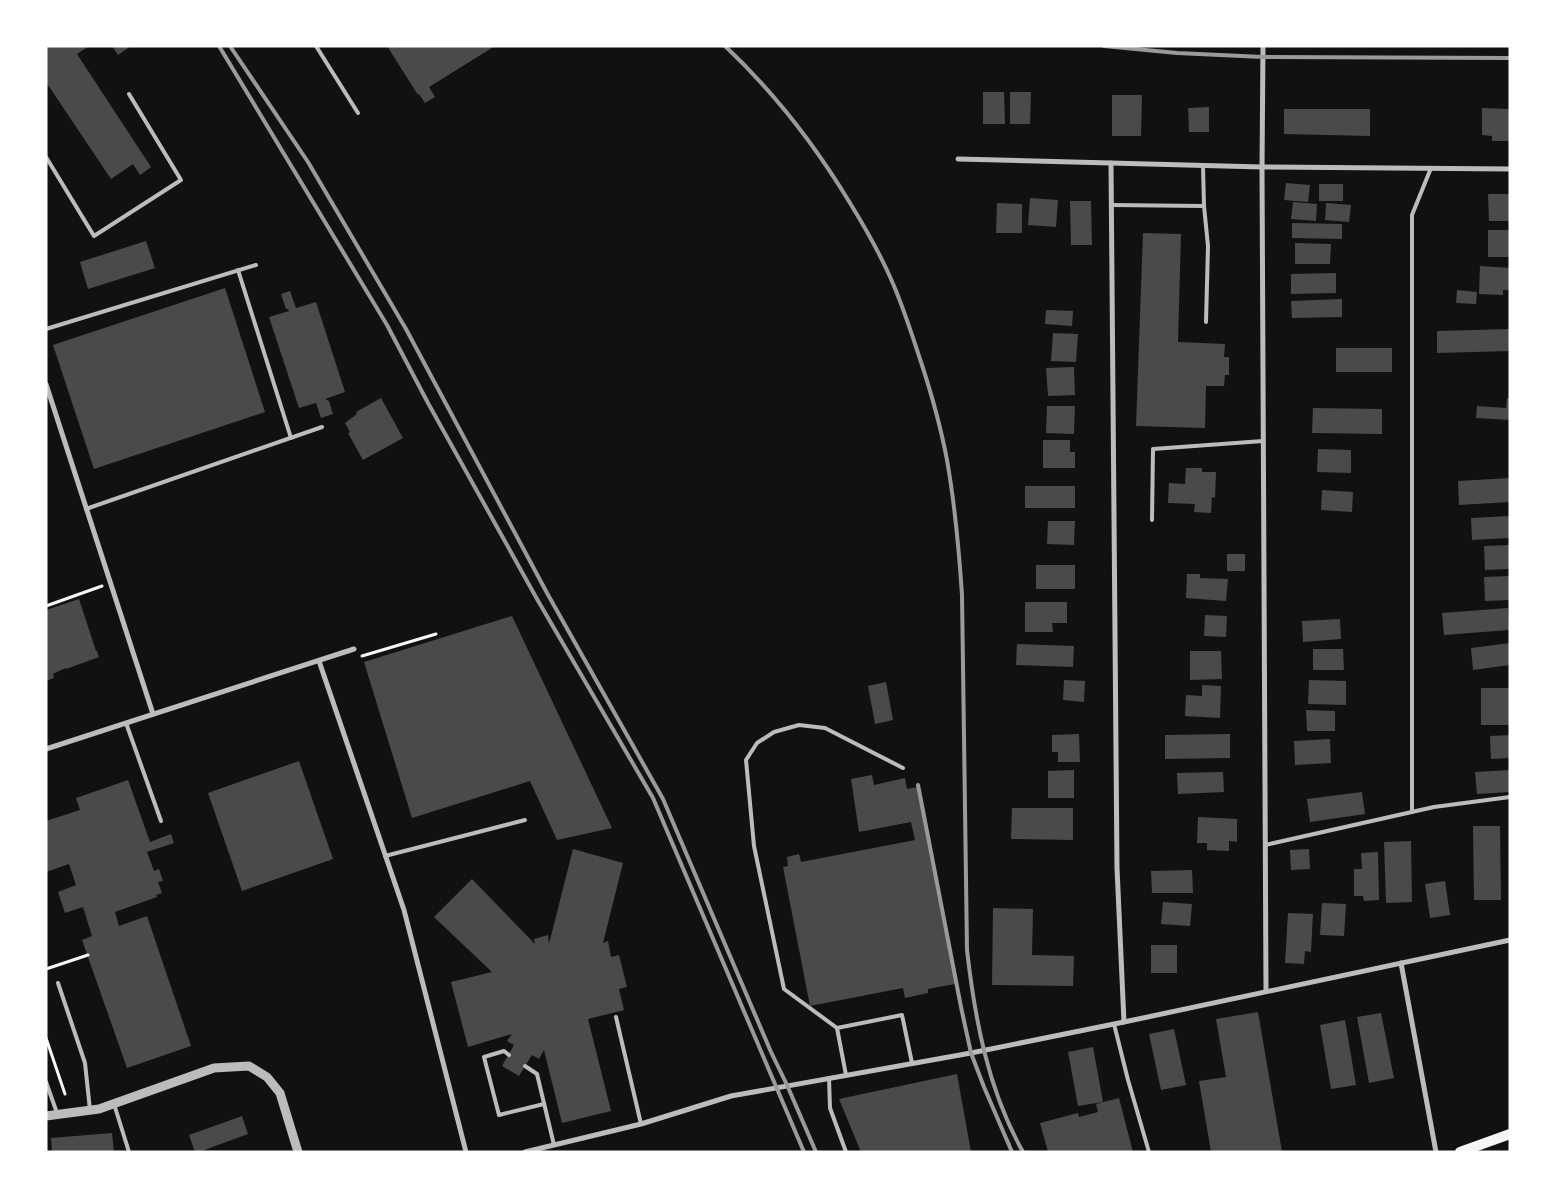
<svg xmlns="http://www.w3.org/2000/svg" width="1556" height="1198" font-family="Merriweather,serif">
  <style>
    .building { fill: #4a4a4a }
    .lines { fill: none; stroke-linecap: round; stroke-linejoin: round }
    .path { stroke: #f5f5f5; stroke-width: 3 }
    .service { stroke: #bcbcbc; stroke-width: 4 }
    .minor { stroke: #bcbcbc; stroke-width: 5 }
    .tertiary { stroke: #bcbcbc; stroke-width: 9 }
    .secondary { stroke: #f5f5f5; stroke-width: 10 }
    .rail { stroke: #9a9a9a; stroke-width: 4 }
  </style>
  <rect width="100%" height="100%" fill="#111"/>
  <!-- building -->
  <g class="building">
    <path d="M46,46h43l-12,8 74,113 -11,8 -7,-11 -22,15 -65,-97z"/>
    <path d="M112,46h19l-13,9z"/>
    <path d="M387,46h108l-66,41 6,10 -10,6 -6,-9 -1,1z"/>
    <path d="M983,92h21l1,32h-22z"/>
    <path d="M1010,92h21l-1,32h-20z"/>
    <path d="M1112,95h30l-1,41h-29z"/>
    <path d="M1209,107v25h-20l-1,-24z"/>
    <path d="M1482,108l28,1v32h-18v-5l-10,-1z"/>
    <path d="M1284,109h86v27l-86,-2z"/>
    <path d="M1286,183l24,2 -2,17 -24,-2z"/>
    <rect x="1319" y="184" width="24" height="17"/>
    <path d="M1488,194h22v27h-21z"/>
    <path d="M1030,198l28,2 -2,27 -28,-2z"/>
    <path d="M1070,201h21l1,44h-21z"/>
    <path d="M1293,202l24,2 -1,17 -25,-2z"/>
    <path d="M997,203l25,1v29h-26z"/>
    <path d="M1326,203l25,2 -2,17 -24,-2z"/>
    <path d="M1292,223l50,1v15l-50,-1z"/>
    <rect x="1488" y="230" width="22" height="27"/>
    <path d="M1143,233l38,1 -3,108 47,2 -1,13h5v18h-4l-1,11h-18l-1,42 -69,-2z"/>
    <path d="M146,241l9,27 -67,21 -8,-27z"/>
    <path d="M1295,243l36,1 -1,20h-35z"/>
    <path d="M1480,266l30,2v22h-7v5l-24,-1z"/>
    <path d="M1336,273v20l-45,1v-20z"/>
    <path d="M225,288l40,124 -171,57 -41,-124z"/>
    <path d="M1457,290l20,2 -1,12 -20,-1z"/>
    <path d="M290,291l6,17 20,-6 29,90 -20,7 4,2 4,13 -12,4 -5,-15 -17,5 -30,-91 20,-6 -1,-2h-2l-5,-15z"/>
    <path d="M1342,299v18l-50,1 -1,-17z"/>
    <path d="M1046,310l27,1 -1,15 -27,-2z"/>
    <path d="M1510,329v22l-73,2v-22z"/>
    <path d="M1053,333l25,1 -2,28 -25,-1z"/>
    <rect x="1336" y="348" width="56" height="24"/>
    <path d="M1074,367l1,28 -27,1 -2,-28z"/>
    <path d="M381,398l22,40 -40,22 -15,-27 2,-1 -5,-9 12,-9 -1,-2z"/>
    <path d="M1507,398h3v22l-34,-2 1,-12 29,2z"/>
    <path d="M1047,406h28l-1,28 -28,-1z"/>
    <path d="M1313,408l69,1v25l-70,-1z"/>
    <path d="M1043,440h27v12h5v16h-32z"/>
    <path d="M1318,449l33,1v23l-34,-1z"/>
    <path d="M1186,468h16v4h14l-1,26 -3,-1 -1,16 -17,-1 1,-8 -27,-1 1,-20 16,1z"/>
    <path d="M1510,478v24l-51,3 -1,-24z"/>
    <rect x="1025" y="486" width="50" height="22"/>
    <path d="M1322,490l31,2 -1,20 -31,-2z"/>
    <path d="M1510,516v22l-38,2 -1,-22z"/>
    <path d="M1048,521h27l-1,24 -27,-1z"/>
    <path d="M1510,545v24l-25,1 -1,-24z"/>
    <rect x="1227" y="554" width="18" height="17"/>
    <rect x="1036" y="565" width="39" height="24"/>
    <path d="M1187,574h13v4l28,1 -2,22 -40,-3z"/>
    <path d="M1510,576v24l-25,1 -1,-24z"/>
    <path d="M79,599l17,52h1l2,6 -33,12v-1l-5,2 -8,4 1,4 -8,3v-71z"/>
    <path d="M1025,602h42v21h-15l1,9h-28z"/>
    <path d="M1508,608l1,22 -65,5 -2,-22z"/>
    <path d="M1205,615l22,1 -1,21 -22,-1z"/>
    <path d="M512,616l100,212 -55,12 -27,-59 -118,37 -48,-156z"/>
    <path d="M1340,619l1,20 -38,3 -1,-21z"/>
    <path d="M1510,643v22l-37,5 -2,-22z"/>
    <path d="M1017,644l57,2 -1,21 -57,-2z"/>
    <path d="M1313,649h30l1,21h-31z"/>
    <path d="M1190,651h31l1,28 -32,1z"/>
    <path d="M1064,680l21,1 -1,21 -21,-2z"/>
    <path d="M1309,680l37,1v24l-38,-1z"/>
    <path d="M886,682l7,38 -18,4 -7,-38z"/>
    <path d="M1202,685l19,1 -1,32 -35,-2 1,-21 16,1z"/>
    <rect x="1481" y="688" width="29" height="37"/>
    <path d="M1306,710l29,1v20h-28z"/>
    <path d="M1079,734l1,28h-22v-10h-6v-17z"/>
    <path d="M1230,734v24l-65,1v-24z"/>
    <path d="M1510,735v23l-19,1 -1,-23z"/>
    <path d="M1330,739l1,24 -36,2 -1,-24z"/>
    <path d="M299,761l34,98 -91,32 -34,-98z"/>
    <path d="M1074,770v28h-26v-27z"/>
    <path d="M1510,770v22l-33,2 -2,-22z"/>
    <path d="M1223,772l1,20 -46,2 -1,-21z"/>
    <path d="M872,775l2,10 31,-7 2,11 10,-2 38,197 -27,5v4l-23,5 -2,-10 -93,18 -27,-139 5,-1 -1,-9 12,-3 2,8 114,-22 -4,-18 -52,10 -8,-53z"/>
    <path d="M128,780l22,62 21,-8 3,9 -27,9 7,19 5,-2 4,12 -5,1 4,11 -6,2 1,2 -42,15 4,14 28,-10 44,130 -64,22 -45,-128 10,-4 -9,-29 -18,6 -7,-21 18,-7 -7,-21 -23,8v-51l34,-11 -4,-12z"/>
    <path d="M1362,792l3,22 -55,8 -3,-23z"/>
    <path d="M1012,808h61v32l-62,-1z"/>
    <path d="M1198,817l39,2v23l-8,-1v10l-22,-1v-7h-10z"/>
    <path d="M1473,826h27l1,74h-27z"/>
    <path d="M1411,841l1,61 -26,1 -2,-61z"/>
    <path d="M573,849l50,14 -20,80 5,-2 3,16 8,-2 8,32 -8,2 5,21 -36,9 23,92 -49,12 -18,-73 -5,9 -7,-4 -13,21 -17,-10 12,-21 -7,-4 5,-7 -44,13 -17,-65 41,-10 -58,-55 38,-38 63,65 -1,-5 14,-4 1,9z"/>
    <path d="M1309,849l1,20 -19,1 -1,-20z"/>
    <path d="M1378,852l1,48 -15,1 -1,-5h-9v-27h8l-1,-16z"/>
    <path d="M1192,870l1,23h-41l-1,-22z"/>
    <path d="M1445,881l5,34 -20,3 -5,-34z"/>
    <path d="M1163,902l29,2 -2,22 -29,-2z"/>
    <path d="M1322,903l24,1 -2,32 -24,-1z"/>
    <path d="M993,908l40,1 -1,46 42,1 -1,30 -81,-1z"/>
    <path d="M1288,913l25,1 -2,38 -6,-1 -1,13 -19,-1z"/>
    <rect x="1151" y="945" width="26" height="28"/>
    <path d="M1258,1012l24,140h-71l-12,-71 27,-4 -10,-58z"/>
    <path d="M1381,1013l13,65 -25,5 -12,-66z"/>
    <path d="M1345,1020l11,65 -25,4 -11,-64z"/>
    <path d="M1174,1029l12,56 -25,5 -12,-56z"/>
    <path d="M1093,1047l10,55 -25,4 -10,-54z"/>
    <path d="M957,1074l14,78h-110l-22,-53z"/>
    <path d="M1119,1098l14,54h-85l-8,-29 38,-10 1,4 19,-5 -2,-8z"/>
    <path d="M242,1116l6,18 -49,18h-4l-6,-17z"/>
    <path d="M112,1133l2,19h-62l-1,-14z"/>
  </g>
  <g class="lines">
    <!-- path -->
    <g class="path">
      <path d="M46,606l56,-20"/>
      <path d="M362,656l74,-22"/>
      <path d="M46,969l42,-14"/>
      <path d="M46,1038l19,56"/>
    </g>
    <!-- service -->
    <g class="service">
      <path d="M316,46l42,67"/>
      <path d="M46,157l48,79 87,-56 -52,-86"/>
      <path d="M1111,205l93,1 -1,-40"/>
      <path d="M1204,206l4,40 -2,76"/>
      <path d="M238,270l53,168"/>
      <path d="M46,329l210,-64"/>
      <path d="M86,509l236,-82"/>
      <path d="M1152,520l1,-71 110,-8"/>
      <path d="M126,723l35,98"/>
      <path d="M1412,812v-597l19,-47"/>
      <path d="M1265,845l169,-38 76,-10"/>
      <path d="M385,856l140,-36"/>
      <path d="M58,983l27,80 5,47"/>
      <path d="M616,1017l25,107"/>
      <path d="M1114,1024l14,56 21,72"/>
      <path d="M837,1028l-53,-39 -30,-143 -8,-86 11,-17 17,-11 25,-7 26,3 78,40"/>
      <path d="M509,1055l-5,-4 -20,6 15,58 45,-11"/>
      <path d="M525,1066l12,8 17,71"/>
      <path d="M846,1075l-9,-47 65,-13 10,48"/>
      <path d="M829,1078l1,30 16,44"/>
      <path d="M46,1082l11,31"/>
      <path d="M114,1104l15,48"/>
    </g>
    <!-- minor -->
    <g class="minor">
      <path d="M1263,46l-1,121 4,824"/>
      <path d="M958,159l304,8 248,2"/>
      <path d="M1111,163l6,705 7,154"/>
      <path d="M46,384l107,330"/>
      <path d="M319,661l85,249 62,242"/>
      <path d="M46,749l308,-100"/>
      <path d="M1401,963l35,189"/>
      <path d="M525,1152l116,-28 90,-28 240,-43 153,-31 386,-82"/>
    </g>
    <!-- tertiary -->
    <path class="tertiary" d="M46,1116l53,-7 115,-41 35,-2 18,11 13,16 18,59"/>
    <!-- secondary -->
    <path class="secondary" d="M1460,1152l50,-18"/>
    <!-- rail -->
    <g class="rail">
      <path d="M219,46l168,279 41,78 109,196 116,199 151,354"/>
      <path d="M230,46l78,116 98,167 141,264 116,206 108,253 16,33 29,67"/>
      <path d="M725,46c50,47 90,99 125,157 16,26 32,54 44,83 11,26 19,52 28,79 10,31 19,63 25,95 8,45 12,90 15,135l5,355c8,70 21,140 56,202"/>
      <path d="M1104,46l73,7 86,4 247,1"/>
      <path d="M918,785l43,222 10,46 13,34 28,65"/>
    </g>
  </g>
  <!-- border -->
  <rect width="1556" height="1198" fill="none" stroke="#ffffff" stroke-width="95"/>
</svg>
